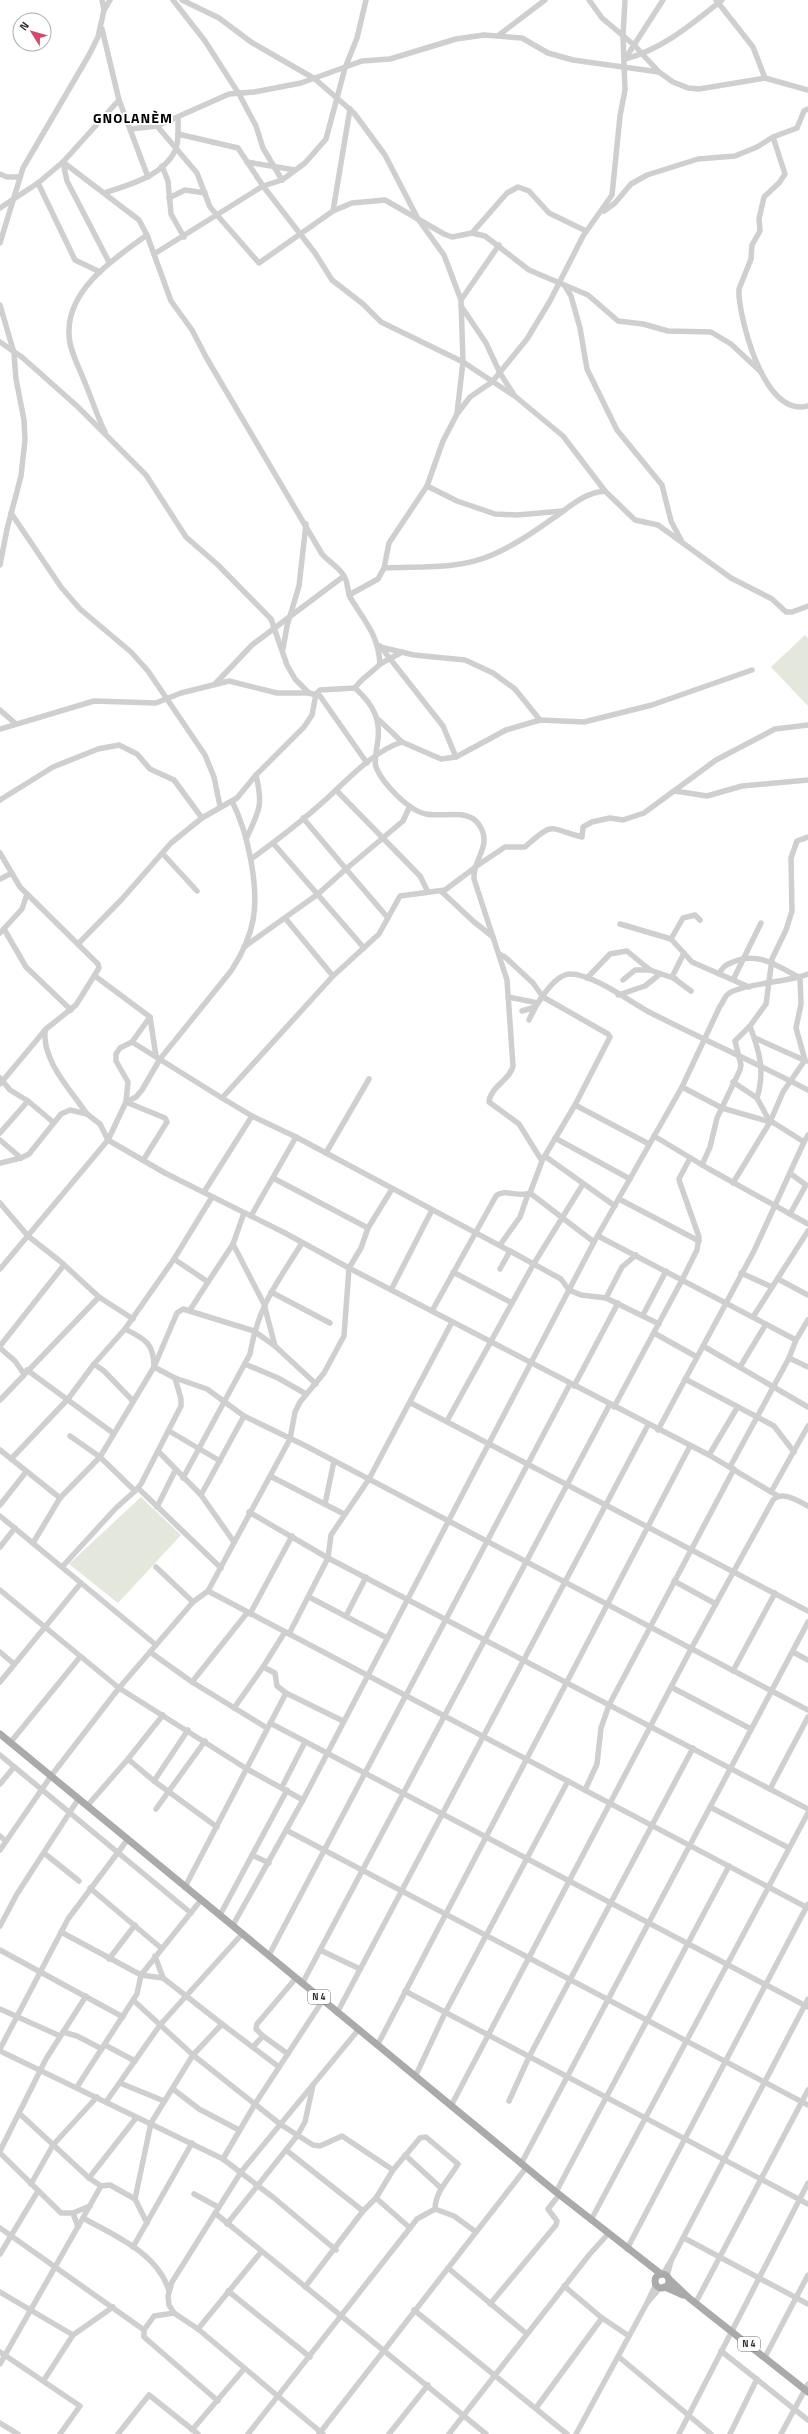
<svg xmlns="http://www.w3.org/2000/svg" width="808" height="2434" font-family="'Titillium Web',sans-serif">
  <style>
    .green { fill: #e4e8dc }
    .lines { fill: none; stroke-linecap: round; stroke-linejoin: round }
    .minor { stroke: #cfcfcf; stroke-width: 5.5 }
    .major { stroke: #aaa; stroke-width: 7 }
    .labels { text-anchor: middle; stroke-width: 4; stroke-linejoin: round; paint-order: stroke }
    .shield { fill: #fff; stroke: #707070; stroke-width: 1 }
    .shield-label { font-size: 9px; font-weight: bold; fill: #323232 }
    .district-label { font-size: 14px; font-weight: bold; letter-spacing: 1px; fill: #000; stroke: #fff }
  </style>
  <rect width="100%" height="100%" fill="#fff"/>
  <!-- green -->
  <g class="green">
    <path d="M805,635l3,3v68l-37,-39z"/>
    <path d="M141,1497l40,38 -63,68 -49,-39z"/>
  </g>
  <g class="lines">
    <!-- minor -->
    <g class="minor">
      <path d="M102,0l2,10"/>
      <path d="M173,0l32,41 34,53 17,32 7,22 19,32"/>
      <path d="M182,0l37,18 32,24 64,37 39,34 31,42 33,64 26,36 17,45 2,62 -6,51"/>
      <path d="M589,0l13,18 32,27 25,27"/>
      <path d="M663,0l-38,59c38,-10 67,-35 97,-59"/>
      <path d="M716,0l37,47 12,31"/>
      <path d="M102,29l17,71 29,77"/>
      <path d="M499,35l46,-35"/>
      <path d="M808,109l-4,2 -7,17 -24,9 12,37 -6,9 -15,14 -5,22 1,12 -8,14 -1,14 -12,30v7c3,31 26,121 69,110"/>
      <path d="M157,126l40,47 13,34 49,56 74,-52 19,-8 33,-3 59,34 8,3 20,-4 13,3 44,34 59,25 30,26 25,3 25,7 43,1 20,12 30,28"/>
      <path d="M130,129l27,-3 72,-32 25,-2 47,-9 61,-22 28,-2 66,-20 28,-4 38,3 26,15 25,7 86,12 14,10 15,6 11,1 66,-11 43,12"/>
      <path d="M178,134l60,14 25,38 52,67 17,27 31,24 18,18 82,40 53,35 47,39 42,55 30,29 23,5 73,53 41,21 14,13h6l16,-6"/>
      <path d="M63,162l76,58 8,15 24,66 21,29 14,27 116,197c6,7 18,14 22,22 4,6 3,14 6,21 14,24 28,36 30,67 -8,9 -19,14 -25,24 19,17 27,33 22,58 -1,7 -3,15 -1,21 6,16 33,44 50,47 19,4 46,-8 56,16 8,18 -10,32 -8,49l33,101 6,86c-2,13 -23,21 -24,36l30,22 23,37 -12,32 64,49"/>
      <path d="M63,162l4,19 42,81"/>
      <path d="M247,162l48,8"/>
      <path d="M162,166l6,15 3,33 13,23"/>
      <path d="M0,174l7,3h12"/>
      <path d="M38,183l37,77 25,12"/>
      <path d="M104,193c25,-8 60,-17 72,-44 3,-9 2,-22 2,-31"/>
      <path d="M169,198l16,-8 20,3"/>
      <path d="M0,208l38,-25 25,-21 56,-62"/>
      <path d="M333,211l17,-102"/>
      <path d="M604,211l11,-8 16,-19 16,-9 51,-16 37,-3 22,-9 16,-10"/>
      <path d="M472,233l35,-40 11,-6 11,4 20,22 37,18"/>
      <path d="M0,243l23,-75 66,-113 9,-18 6,-27 6,-10"/>
      <path d="M154,254l109,-68 19,-6 23,-17 21,-24 19,-71 12,-30 9,-38"/>
      <path d="M565,286l6,10 9,32 7,41 30,61 45,55 9,36 10,19"/>
      <path d="M461,300l38,-55"/>
      <path d="M0,305l14,48 2,26 8,41 1,20 -4,36 -14,53 -7,36"/>
      <path d="M461,306l25,37 14,30 14,22"/>
      <path d="M0,342l23,16 55,49 68,68 40,62 32,28 53,54 16,46 8,14 14,14"/>
      <path d="M105,432c-9,-18 -14,-36 -22,-54 -5,-13 -14,-29 -14,-44 -2,-45 46,-76 78,-99"/>
      <path d="M427,486l30,15 38,13 22,1 46,-4"/>
      <path d="M11,513l50,74 19,22 51,43 17,19 57,84 9,22 6,29"/>
      <path d="M384,568c35,-2 74,2 108,-13 21,-9 42,-23 60,-36 18,-12 31,-26 53,-28"/>
      <path d="M349,595l29,-16 6,-11 5,-25 38,-57 16,-45 14,-27 13,-17 22,-15 35,-43 23,-38 33,-65 29,-41 8,-79 5,-26 -2,-54 2,-36"/>
      <path d="M380,646l63,80 13,31"/>
      <path d="M380,647l34,8 51,5 28,13 22,16 25,31"/>
      <path d="M283,649l4,-23 12,-40 7,-62"/>
      <path d="M380,664l22,-12"/>
      <path d="M216,683l36,-38 92,-69"/>
      <path d="M0,710l16,14"/>
      <path d="M379,720l23,22"/>
      <path d="M0,729l94,-28 62,2 25,-10 48,-12 48,12h32l11,3 47,67"/>
      <path d="M336,790l84,86 8,16"/>
      <path d="M675,791l32,5 35,-10 66,-6"/>
      <path d="M0,800l53,-33 45,-18 21,-4 18,9 13,15 24,11 28,38"/>
      <path d="M303,818l43,51 57,-48 6,-13"/>
      <path d="M247,837c13,-28 16,-32 9,-62"/>
      <path d="M273,843l91,105"/>
      <path d="M0,853l20,34 78,77 1,4 -23,37 -30,24 -46,55"/>
      <path d="M163,854l34,37"/>
      <path d="M251,859c29,-21 59,-44 85,-69 19,-18 41,-40 66,-48l39,17 15,-2 50,-27 34,-10 44,2 68,-17 100,-35"/>
      <path d="M475,867l30,-20h20c29,-26 23,-19 57,-10l1,-10 9,-5 18,-4 13,2 21,-7 72,-53 59,-31 33,-4"/>
      <path d="M0,879l12,-6"/>
      <path d="M441,891l32,30 20,16"/>
      <path d="M285,918l48,58"/>
      <path d="M700,920l-5,-5 -12,3 -12,21 21,23 57,25"/>
      <path d="M620,924l51,15"/>
      <path d="M4,929l22,38 45,43"/>
      <path d="M0,933l22,-24 5,-15"/>
      <path d="M78,944l44,-45 49,-56 31,-25 35,-20 19,-23 48,-48 8,-12 4,-21 4,-4 35,-2"/>
      <path d="M244,947l74,-53 28,-25 42,49"/>
      <path d="M684,953l-12,24 19,14"/>
      <path d="M499,954l6,3 28,26 10,14 65,37 2,3 -35,68 74,39"/>
      <path d="M719,974c4,-8 7,-9 14,-12 25,-11 45,4 67,16l1,26 -5,24 9,32 -22,32 -13,30 -37,61"/>
      <path d="M587,978l23,-24 17,-3 23,19 26,9"/>
      <path d="M623,980l12,-10h15"/>
      <path d="M733,980l28,-57"/>
      <path d="M618,995l27,-9 15,-12"/>
      <path d="M508,997l30,6"/>
      <path d="M522,1011l13,-4"/>
      <path d="M150,1017l6,39"/>
      <path d="M529,1020c6,-14 25,-46 41,-46 23,0 59,27 79,38 53,27 107,51 159,78"/>
      <path d="M750,1026c10,27 15,45 7,72"/>
      <path d="M45,1030c-3,31 25,59 42,84"/>
      <path d="M755,1038l51,23"/>
      <path d="M132,1042l90,56 111,-122 46,-42 21,-38 45,-6 28,-21"/>
      <path d="M0,1078l10,12 18,11 25,21"/>
      <path d="M733,1082l24,16 13,24"/>
      <path d="M682,1087l40,21 52,15 30,19 4,-7"/>
      <path d="M222,1098l30,18 44,21"/>
      <path d="M126,1102l10,-5 6,-7 18,-31 71,-88c25,-38 28,-66 20,-110 -4,-22 -9,-40 -19,-60"/>
      <path d="M126,1102l39,16 2,4 -23,37"/>
      <path d="M0,1133l28,-32"/>
      <path d="M654,1136l55,33 99,55"/>
      <path d="M555,1138l75,41"/>
      <path d="M0,1140l21,18"/>
      <path d="M326,1153l43,-74"/>
      <path d="M546,1157l69,49"/>
      <path d="M543,1159l32,-54"/>
      <path d="M0,1163l21,-5 8,-4 32,-40 9,-4 17,4 13,10 8,16 57,33 120,60 64,35 360,187 69,41"/>
      <path d="M702,1165l8,-18 7,-29 23,-48 1,-5 -6,-24 15,-15 16,-22 6,-45 14,-29 6,-19 -1,-53 6,-17 11,-4"/>
      <path d="M273,1178l95,50"/>
      <path d="M204,1192l48,-76"/>
      <path d="M212,1197l-38,62 -49,70c20,10 29,14 29,38l21,11 32,11 37,27 62,30 502,264"/>
      <path d="M619,1199l80,42"/>
      <path d="M0,1203l28,33 33,26 38,35"/>
      <path d="M244,1213l-11,31 31,60 11,42"/>
      <path d="M790,1214l16,-29 -15,-11"/>
      <path d="M251,1216l45,-79 214,114 51,28 8,11 12,5 25,3 53,26"/>
      <path d="M598,1236l198,104 -7,18 -59,109"/>
      <path d="M500,1245l20,-28 8,-23"/>
      <path d="M174,1259l34,23 -18,28"/>
      <path d="M0,1269l108,-129 18,-38 2,-20 -12,-21v-7l4,-6 12,-6 18,-25 -55,-41"/>
      <path d="M500,1269l10,-18"/>
      <path d="M453,1272l59,31"/>
      <path d="M741,1273l31,14"/>
      <path d="M778,1279l30,16"/>
      <path d="M208,1282l25,-38"/>
      <path d="M391,1290l41,-80"/>
      <path d="M271,1292l59,31"/>
      <path d="M606,1298l16,-31 14,-12"/>
      <path d="M432,1311l64,-115c9,-8 23,2 34,-3"/>
      <path d="M643,1315l23,-44"/>
      <path d="M753,1317l55,-86"/>
      <path d="M654,1333l43,24"/>
      <path d="M796,1340l12,-20"/>
      <path d="M0,1346l64,-81"/>
      <path d="M703,1346l105,61"/>
      <path d="M0,1348l15,13 9,13"/>
      <path d="M789,1358l19,9"/>
      <path d="M94,1364l10,7 29,30"/>
      <path d="M245,1364l33,14 28,16"/>
      <path d="M740,1367l26,-43"/>
      <path d="M27,1370l86,63"/>
      <path d="M685,1379l89,47 20,26"/>
      <path d="M574,1386l44,-83"/>
      <path d="M0,1400l99,-103 34,22"/>
      <path d="M411,1403l397,208"/>
      <path d="M614,1407l68,-127 15,-30 2,-13 -19,-54 -1,-4 11,-21"/>
      <path d="M447,1421l86,-156 50,-81"/>
      <path d="M658,1430l96,-179 50,-109"/>
      <path d="M169,1431l51,30"/>
      <path d="M0,1450l60,48"/>
      <path d="M158,1451l43,44 33,47"/>
      <path d="M709,1455l28,-47"/>
      <path d="M11,1459l57,-60 26,-35 31,-35"/>
      <path d="M270,1476l74,38"/>
      <path d="M183,1478l67,-124c8,-48 27,-71 52,-111"/>
      <path d="M138,1488l83,80"/>
      <path d="M135,1491l6,-7 40,-78v-7l-6,-21"/>
      <path d="M771,1492l37,-66"/>
      <path d="M201,1495l43,-79"/>
      <path d="M325,1504l9,-43"/>
      <path d="M0,1505l26,-33"/>
      <path d="M157,1507l18,-36"/>
      <path d="M249,1512l79,46 480,251"/>
      <path d="M0,1516l156,129"/>
      <path d="M33,1543l27,-45 40,-41 54,-90 23,-54 6,-4 71,22 21,15 41,38"/>
      <path d="M0,1547l15,-19"/>
      <path d="M62,1567l54,-59 19,-17 -35,-34 -30,-21"/>
      <path d="M156,1567l37,35"/>
      <path d="M674,1581l42,23"/>
      <path d="M0,1590l119,98 128,81 56,31"/>
      <path d="M208,1591l600,317"/>
      <path d="M309,1597l78,41"/>
      <path d="M250,1614l42,-78"/>
      <path d="M346,1616l20,-39"/>
      <path d="M289,1634l39,-76 3,-23 38,-56 83,-157"/>
      <path d="M0,1652l14,12"/>
      <path d="M150,1652l42,30 75,46"/>
      <path d="M793,1652l15,8"/>
      <path d="M263,1667l12,6 2,13 9,7 57,28"/>
      <path d="M733,1671l42,-78"/>
      <path d="M0,1682l81,-99"/>
      <path d="M192,1682l55,-69"/>
      <path d="M671,1687l80,42"/>
      <path d="M234,1708l29,-41 22,-35"/>
      <path d="M270,1723l538,284"/>
      <path d="M10,1743l70,-86"/>
      <path d="M0,1755l191,158"/>
      <path d="M128,1759l26,22 63,46"/>
      <path d="M154,1781l34,-51"/>
      <path d="M0,1784l14,-17"/>
      <path d="M282,1787l23,-45"/>
      <path d="M770,1789l38,-72"/>
      <path d="M585,1790l12,-26 4,-36 8,-23 125,-236"/>
      <path d="M88,1805l40,-46 35,-44"/>
      <path d="M710,1807l79,41"/>
      <path d="M156,1809l49,-68"/>
      <path d="M286,1830l522,275"/>
      <path d="M0,1836l6,5"/>
      <path d="M0,1850l51,-74 68,-88 74,-86 15,-11 82,-152 5,-27 5,-10 24,-29 20,-37 5,-68 12,-20 7,-20 24,-39"/>
      <path d="M44,1853l35,28"/>
      <path d="M252,1855l17,8"/>
      <path d="M185,1887l101,-194"/>
      <path d="M90,1888l71,60"/>
      <path d="M220,1915l67,-125"/>
      <path d="M233,1925l70,-125 291,-558 88,-155 38,-81c3,-3 4,-8 7,-11 10,-11 63,-13 81,-21"/>
      <path d="M0,1926l17,-32 62,-96"/>
      <path d="M61,1932l80,43 22,3 59,46 -29,31 -42,68 -16,76"/>
      <path d="M0,1950l123,67"/>
      <path d="M320,1950l40,19"/>
      <path d="M269,1955l301,-571"/>
      <path d="M155,1956l8,22"/>
      <path d="M109,1959l26,-34"/>
      <path d="M302,1984l308,-580"/>
      <path d="M405,1991l403,213"/>
      <path d="M133,2000l60,55 87,69 33,21 7,1 22,-10 51,34 27,-32 6,-1 32,27c-9,16 -22,25 -23,45"/>
      <path d="M0,2009l60,27"/>
      <path d="M337,2013l311,-588"/>
      <path d="M222,2024l57,43"/>
      <path d="M63,2032l14,4 25,13"/>
      <path d="M263,2036l25,18"/>
      <path d="M378,2044l312,-598"/>
      <path d="M105,2045l30,16"/>
      <path d="M253,2047l10,-11 -7,-7 1,-5 39,-46"/>
      <path d="M0,2049l68,-130 60,-80"/>
      <path d="M0,2051l223,108 51,39 62,52"/>
      <path d="M415,2077l30,-64 123,-232"/>
      <path d="M120,2083l44,18"/>
      <path d="M77,2087l60,-93 4,-19 60,-75"/>
      <path d="M173,2089l26,20 40,21"/>
      <path d="M509,2101l20,-44 164,-309"/>
      <path d="M106,2102l54,-77 83,-92"/>
      <path d="M451,2106l240,-457 82,-149c9,-10 25,1 35,6"/>
      <path d="M20,2114l69,64 12,8"/>
      <path d="M286,2150l77,61"/>
      <path d="M0,2151l46,-92 40,-63"/>
      <path d="M0,2153l61,60h12l5,14"/>
      <path d="M405,2155l36,33"/>
      <path d="M223,2159l32,-55 68,-104"/>
      <path d="M521,2164l287,-542"/>
      <path d="M89,2178l47,-60"/>
      <path d="M31,2184l22,-39 44,-48"/>
      <path d="M556,2192l173,-326"/>
      <path d="M194,2194l24,13"/>
      <path d="M376,2198l17,-28"/>
      <path d="M73,2213l17,-7"/>
      <path d="M215,2213l271,221"/>
      <path d="M83,2218c32,18 75,35 86,73"/>
      <path d="M591,2220l217,-407"/>
      <path d="M227,2224l70,-88 8,-14 8,-37"/>
      <path d="M0,2228l144,102"/>
      <path d="M684,2238l124,66"/>
      <path d="M133,2247l59,-104"/>
      <path d="M627,2249l181,-345"/>
      <path d="M0,2254l38,-63"/>
      <path d="M671,2261l137,-262"/>
      <path d="M448,2268l79,66"/>
      <path d="M663,2274l8,-13 -4,15"/>
      <path d="M656,2284l-9,19 13,-15"/>
      <path d="M564,2286l38,32 27,18"/>
      <path d="M305,2287l58,-76 13,-13 34,30 7,-9 18,-10 19,7 22,16"/>
      <path d="M228,2291l82,66"/>
      <path d="M0,2292l73,43"/>
      <path d="M696,2302l112,-212"/>
      <path d="M490,2304l66,-79 1,-4 -9,-12 11,-14"/>
      <path d="M414,2310l153,124"/>
      <path d="M174,2313l-20,3 -10,14v7l74,64"/>
      <path d="M198,2329l63,-77"/>
      <path d="M721,2351l87,69"/>
      <path d="M0,2352l80,54 -20,28"/>
      <path d="M619,2357l92,77"/>
      <path d="M765,2357l43,-82"/>
      <path d="M0,2364l101,-178 9,-1 25,14 12,24"/>
      <path d="M44,2380l29,-45 40,-28"/>
      <path d="M536,2408l66,-90"/>
      <path d="M0,2423l18,11"/>
      <path d="M192,2430l52,-61"/>
      <path d="M118,2434l31,-39 49,39"/>
      <path d="M248,2434l162,-206"/>
      <path d="M319,2434l207,-266"/>
      <path d="M323,2434l-125,-105 -24,-16 -5,-8 -1,-9 4,-14 69,-110 118,-143"/>
      <path d="M389,2434l39,-49"/>
      <path d="M449,2434l140,-179 19,-21"/>
      <path d="M576,2434l71,-131"/>
      <path d="M679,2434l129,-251"/>
      <path d="M730,2434l27,-55"/>
      <path d="M781,2434l27,-50"/>
    </g>
    <!-- major -->
    <g class="major">
      <path d="M0,1734l556,458 105,82"/>
      <circle cx="662" cy="2281" r="7"/>
      <path d="M669,2279l20,19 119,94"/>
      <path d="M665,2287l18,8"/>
    </g>
  </g>
  <g class="labels">
    <!-- shield labels -->
    <g class="shield">
      <rect x="308" y="1990" width="22" height="14" rx="3"/>
      <rect x="738" y="2337" width="22" height="14" rx="3"/>
    </g>
    <g class="shield-label">
      <text x="319" y="2000">N 4</text>
      <text x="749" y="2347">N 4</text>
    </g>
    <!-- district labels -->
    <g class="district-label">
      <text x="133" y="123">GNOLANÈM</text>
    </g>
  </g>
  <!-- north arrow -->
  <g transform="translate(32 32) rotate(307)"><circle r="19" fill="#ffffff" stroke="#adadad"/>
  <path d="M0-3L7 15L0 10L-7 15Z" fill="#d7476c"/>
  <text y="-6" font-size="11" font-weight="bold" text-anchor="middle" fill="#323232">N</text>
  </g>
</svg>
